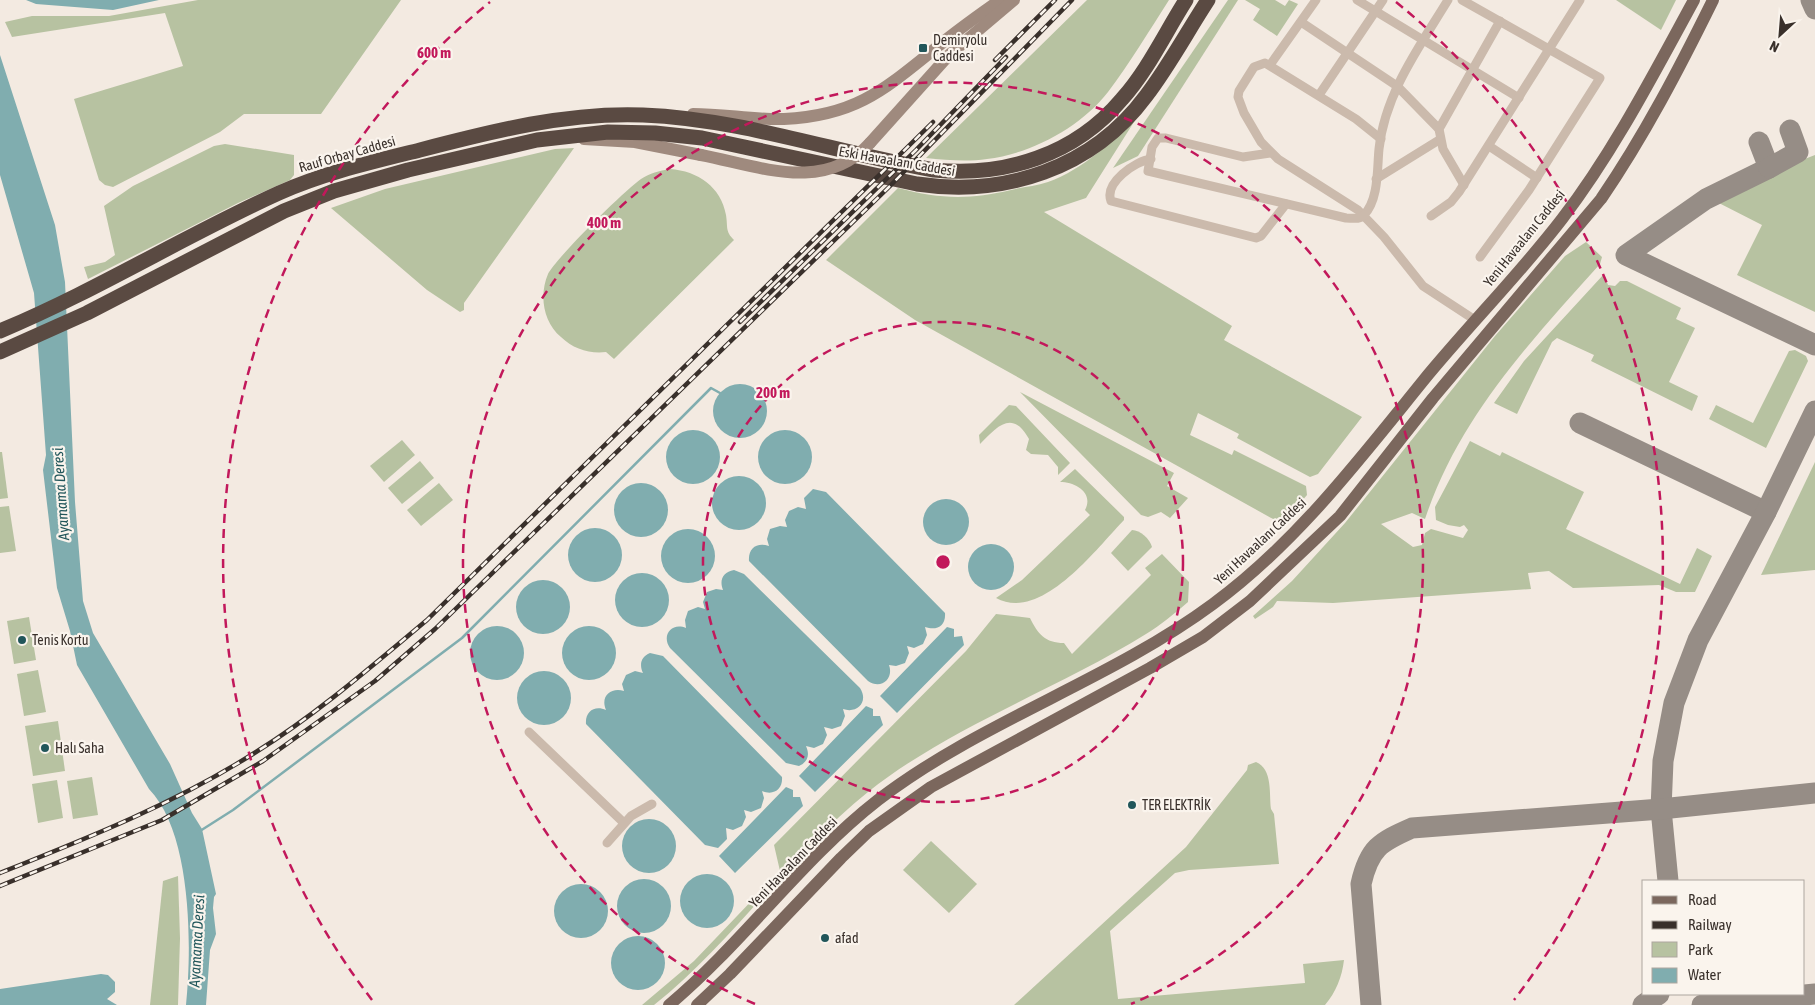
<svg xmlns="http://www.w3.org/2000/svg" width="1815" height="1005" font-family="'Asap Condensed',sans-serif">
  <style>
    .green { fill: #b7c2a1 }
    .water { fill: #80adaf }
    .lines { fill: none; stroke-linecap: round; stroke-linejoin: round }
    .stream { stroke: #80adaf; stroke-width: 2.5 }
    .taxiway { stroke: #968d86; stroke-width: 21 }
    .street { stroke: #cbbaac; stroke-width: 9 }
    .secondary { stroke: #9f8a7e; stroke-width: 12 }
    .primary { stroke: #7b675d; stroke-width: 12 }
    .highway { stroke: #5a4a42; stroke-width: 15 }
    .rail-casing { stroke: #39302b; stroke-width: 4.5 }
    .rail { stroke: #faf4ed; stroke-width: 2.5; stroke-dasharray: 8; stroke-linecap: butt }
    .secondary-bridge { stroke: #9f8a7e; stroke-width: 12 }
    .ring { fill: none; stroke: #c2185b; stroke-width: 2.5; stroke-dasharray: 9 6 }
    .poi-dot { fill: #21565a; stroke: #faf4ed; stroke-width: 2 }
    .labels { text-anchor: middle; stroke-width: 4.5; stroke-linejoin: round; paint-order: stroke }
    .poi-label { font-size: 14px; fill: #39302b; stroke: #faf4ed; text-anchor: start }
    .street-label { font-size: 14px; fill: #39302b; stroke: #faf4ed }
    .water-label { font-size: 15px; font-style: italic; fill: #21565a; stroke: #faf4ed }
    .centre { fill: #c2185b; stroke: #faf4ed; stroke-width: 2.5 }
    .ring-label { font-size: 15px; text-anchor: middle; font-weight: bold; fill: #c2185b; stroke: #faf4ed; stroke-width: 4.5; stroke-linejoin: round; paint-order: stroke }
  </style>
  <rect width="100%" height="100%" fill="#f3eae1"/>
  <!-- green -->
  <g class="green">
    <path d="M198,0h203l-80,114h-77l-24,18 -107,55 -8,-2 -6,-5 -25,-81 109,-33 -18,-53 -153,24 -7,-15 27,-6h77z"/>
    <path d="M1087,0h82c-20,31 -39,63 -61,92 -27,35 -77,62 -121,67 -20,3 -41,1 -61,-1z"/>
    <path d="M1228,0h10l-100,156 -25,12z"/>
    <path d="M1245,0h30l10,6 4,-6 9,4 -21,32 -24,-16 7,-11z"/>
    <path d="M1616,0h60l-15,30z"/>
    <path d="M1139,114l-53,84 -42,14 188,114 -8,14 138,77 -44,57 -8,3 -73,-39 2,-4 -41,-21 -8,22 42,20 2,-5 72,36 1,9 -25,29 -367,-204 -89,-60 72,-72c42,11 70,12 113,2 12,-3 25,-4 37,-8 36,-13 66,-42 91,-68z"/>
    <path d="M225,144l69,11v20l-4,5 -52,23 -150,76 -4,-12 21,-5 10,-7 -11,-49 29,-20 81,-40z"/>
    <path d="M574,148l-110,155v7l-4,2 -33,-22 -96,-82 54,-19 170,-40z"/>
    <path d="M1815,155v157l-78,-37 25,-50 -49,-25 76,-35z"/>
    <path d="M670,169c28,2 51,18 56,46 2,12 -1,16 8,25l-120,119 -8,-7c-16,2 -33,-3 -45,-15 -18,-15 -22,-42 -13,-63 8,-16 77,-84 93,-95 9,-6 18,-8 29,-10z"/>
    <path d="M1586,242l16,15 -2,7c-70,78 -141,153 -175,255l-13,-6 -31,11 32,23 9,-2 3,-12 6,-4 32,9 5,-8 -4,-5 -4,2 -12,-2 -12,-5 -1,-13 35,-66 30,15 2,-4 82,40 -18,37 114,55 17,-36 15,8 -17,36h-19l-17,-7 -86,3 -24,-17 -21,2 3,16 -198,14 -56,-2 -4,6 -18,12 -2,-3 39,-35 53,-58 150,-187 70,-80z"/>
    <path d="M1604,274l4,11 7,1 5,-5h7l54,27 -5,11 19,9 -26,54 29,14 -6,15 -101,-50 3,-6 -37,-17 -5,4 -35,72 -23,-11 30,-42z"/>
    <path d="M1795,350l11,6 2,5 -42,87 -57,-29 7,-14 37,18 36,-72z"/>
    <path d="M1020,392l154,81 -7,13 21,12 -18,20 -9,-6 -13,5 -7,-2z"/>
    <path d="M1009,405l7,1 54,57 -12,12v-8l-10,-12 -17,-1 -5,-4 3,-11c-17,-31 -33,-11 -49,5l-1,-9z"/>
    <path d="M402,440l13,15 -31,27 -14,-16z"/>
    <path d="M0,452h2l6,46 -8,1z"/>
    <path d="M420,461l14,17 -32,26 -14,-16z"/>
    <path d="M1815,462v108l-54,5z"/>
    <path d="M1075,469l49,48v3c-28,29 -83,103 -128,78l26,-18 68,-65 -5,-5c9,-17 -9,-28 -25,-28z"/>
    <path d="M439,483l14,17 -32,26 -14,-16z"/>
    <path d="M9,506l7,45 -16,2v-46z"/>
    <path d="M1132,530c8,0 18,9 20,17l-24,24 -17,-18z"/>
    <path d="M1162,554l27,28 -1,20c-13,11 -27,23 -42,32 -90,56 -195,92 -278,158 -79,63 -135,150 -214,213h-12l52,-44 86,-90 -6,-26 192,-194 30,-37 34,4c8,16 15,25 34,25l8,11 79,-79 -6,-7z"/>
    <path d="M29,617l7,43 -22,4 -7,-43z"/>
    <path d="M38,670l8,42 -22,4 -7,-42z"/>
    <path d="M58,721l7,50 -32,5 -8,-50z"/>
    <path d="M1256,762c17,7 13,32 15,47l3,5 5,50 -90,6 -14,3 -65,58 8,68 187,-16 -2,-19 41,-4c-2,17 -8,32 -19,45h-311l172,-158 61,-77 1,-5z"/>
    <path d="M92,777l6,38 -25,4 -6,-38z"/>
    <path d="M57,780l6,38 -25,5 -6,-39z"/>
    <path d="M931,841l46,43 -28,29 -46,-43z"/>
    <path d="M178,876l2,62 -2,67h-28l13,-124z"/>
  </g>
  <!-- water -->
  <g class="water">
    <path d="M26,0h133l-46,10 -77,-6z"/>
    <path d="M0,55l55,170 10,57 10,220 8,99 10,32 77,131 22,49 10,16 14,65 -2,3 -1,11 3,26 -6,16 -4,55h-20c6,-58 6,-172 -37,-216l-72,-124 -7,-34 -13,-43 -14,-118 3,-15 -12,-162 -34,-118z"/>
    <circle cx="740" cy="411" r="27"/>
    <circle cx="693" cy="457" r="27"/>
    <circle cx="785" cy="457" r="27"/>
    <circle cx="739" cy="503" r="27"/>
    <circle cx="641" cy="510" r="27"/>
    <path d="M813,489l13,3 119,121c1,13 -8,18 -20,14l2,8 -4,9 -9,4 -7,-2 2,7 -4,10 -9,3 -7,-1c5,14 -8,25 -21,16l-119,-120c-1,-13 8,-19 20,-15l-2,-7 3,-10 10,-3 7,1 -2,-7 4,-9 9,-4 8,2 -2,-11z"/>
    <circle cx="946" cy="522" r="23"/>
    <circle cx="595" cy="555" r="27"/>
    <circle cx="688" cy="556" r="27"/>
    <circle cx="991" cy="567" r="23"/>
    <path d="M734,570l10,4 116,114c9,14 -3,26 -17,21l2,7 -4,10 -9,3 -8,-2 3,8 -4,9 -9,4 -8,-2c4,9 2,16 -7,20l-13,-3 -116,-115c-9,-13 2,-26 16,-20l-1,-8 3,-9 10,-4 7,2 -2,-7 4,-10 9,-3 7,1c-4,-10 0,-18 11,-20z"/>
    <circle cx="642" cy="600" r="27"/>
    <circle cx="543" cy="607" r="27"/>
    <circle cx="589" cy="653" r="27"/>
    <circle cx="497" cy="653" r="27"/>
    <path d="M947,627l7,2v8l8,-1 2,9 -67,68 -17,-17z"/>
    <path d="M650,653l13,3 119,121c1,12 -8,19 -20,14l2,7 -3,10 -10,4 -7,-2 2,7 -4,9 -9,4 -7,-2 1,11 -9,9 -13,-3 -119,-121c-1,-13 9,-19 20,-14 -6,-14 5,-23 18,-19l-2,-7 4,-9 9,-4 8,2c-4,-9 -2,-16 7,-20z"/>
    <circle cx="544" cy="698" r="27"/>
    <path d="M866,706l7,3v7h7l3,9 -68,67 -16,-16z"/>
    <path d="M786,787l7,3v7h7l3,9 -68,67 -16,-17z"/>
    <circle cx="649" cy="846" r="27"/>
    <circle cx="707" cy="901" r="27"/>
    <circle cx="644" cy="906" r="27"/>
    <circle cx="581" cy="911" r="27"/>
    <circle cx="638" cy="963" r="27"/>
    <path d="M101,974l7,1 7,7v10l-8,7 10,6h-117v-16z"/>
  </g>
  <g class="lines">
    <!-- stream -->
    <path class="stream" d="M200,831l33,-21 229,-172 249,-250 9,5"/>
    <!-- taxiway -->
    <g class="taxiway">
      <path d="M1811,0l4,9"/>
      <path d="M1759,142l10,26 -63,31 -80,56 189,90"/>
      <path d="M1769,168l29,-16 -8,-22"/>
      <path d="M1580,423l186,89"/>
      <path d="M1668,881l-7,-72 2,-48 11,-58 24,-63 68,-128 49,-101"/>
      <path d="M1371,1005l-10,-121c8,-36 19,-42 51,-56l249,-19 154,-16"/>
      <path d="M1643,1005l16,-11"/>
      <path d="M1702,1005l113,-11"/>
    </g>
    <!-- street -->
    <g class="street">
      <path d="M1357,0l162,98"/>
      <path d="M1462,0l138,78 -71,112 -49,67"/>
      <path d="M1301,22l96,64 42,43"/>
      <path d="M1270,65l46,-65"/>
      <path d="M1319,95l64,-95"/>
      <path d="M1381,139l-25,-20 -91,-56 -11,4 -15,24 -1,6 6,16 17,29 17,17 80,51 26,27 39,49 52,34"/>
      <path d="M1489,146l48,32"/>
      <path d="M1270,153l-27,4 -77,-19h-8l-6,9 -4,24 198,47c6,0 14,2 18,-3 15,-16 13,-46 15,-66 6,-56 41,-103 69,-149"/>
      <path d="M1151,159c-16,2 -47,24 -40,42l145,37 5,-2 25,-32"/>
      <path d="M1376,179l63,-39"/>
      <path d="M1464,185l-21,-36 -4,-20 61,-108"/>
      <path d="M1431,216l20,-14 8,-10 121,-192"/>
      <path d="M529,732l95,91"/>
      <path d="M607,843l24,-27 21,-12"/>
    </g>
    <!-- secondary -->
    <g class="secondary">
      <path d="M693,114c31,0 61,6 91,5 71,-3 100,-29 152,-71 20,-17 42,-32 64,-48"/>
      <path d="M584,139l51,3 66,13"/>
      <path d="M870,143l79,-88 65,-55"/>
    </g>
    <!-- primary -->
    <g class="primary">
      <path d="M669,1005c75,-63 132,-145 209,-205 103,-79 231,-119 335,-196 83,-61 146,-144 210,-223 45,-55 96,-106 139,-162 52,-68 91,-144 132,-219"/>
      <path d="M697,1005l33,-31 111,-116 28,-27 62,-44 219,-119 53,-31 47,-36 90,-85 93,-118 168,-199c43,-63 78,-130 112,-199"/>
    </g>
    <!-- highway -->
    <g class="highway">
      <path d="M0,331c96,-40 184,-95 279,-138 45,-20 93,-31 141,-43 73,-19 147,-38 223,-35 99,4 194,38 291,55 71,7 141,-15 188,-71 26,-29 43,-66 64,-99"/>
      <path d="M0,352l87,-39 197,-102 50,-20 74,-21 129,-30 71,-8 47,1 47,5 215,46c87,13 175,-15 229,-88 23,-30 41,-64 62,-96"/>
    </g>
    <defs>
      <g id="rail">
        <path d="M995,60l60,-60"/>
        <path d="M740,322l176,-172 90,-93"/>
        <path d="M0,873c88,-35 176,-70 256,-121 61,-38 116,-86 171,-132l506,-498"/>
        <path d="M0,886l162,-66 101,-59 112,-80 60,-52 454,-442 183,-187"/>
      </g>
    </defs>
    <!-- rail casing -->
    <use href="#rail" class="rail-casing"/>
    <!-- rail -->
    <use href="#rail" class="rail"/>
    <!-- secondary-bridge -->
    <path class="secondary-bridge" d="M701,155c58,11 123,39 169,-12"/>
  </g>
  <!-- distance rings -->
  <g class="ring">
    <circle cx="943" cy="562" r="240"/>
    <path d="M755 1004A480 480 0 1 1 1131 1004"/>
    <path d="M372 1000A720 720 0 0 1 490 2M1396 2A720 720 0 0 1 1514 1000"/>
  </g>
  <!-- markers -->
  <g class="poi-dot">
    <rect x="918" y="43" width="10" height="10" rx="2.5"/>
    <circle cx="22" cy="640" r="5"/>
    <circle cx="45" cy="748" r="5"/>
    <circle cx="1132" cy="805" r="5"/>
    <circle cx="825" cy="938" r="5"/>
  </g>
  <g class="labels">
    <!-- poi labels -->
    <g class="poi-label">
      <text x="933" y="45">Demiryolu<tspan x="933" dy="16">Caddesi</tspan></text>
      <text x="32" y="645">Tenis Kortu</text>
      <text x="55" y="753">Halı Saha</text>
      <text x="1142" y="810">TER ELEKTRİK</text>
      <text x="835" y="943">afad</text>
    </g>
    <!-- street labels -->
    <g class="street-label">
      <text transform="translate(347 154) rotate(-16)" y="5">Rauf Orbay Caddesi</text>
      <text transform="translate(897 161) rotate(10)" y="5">Eski Havaalanı Caddesi</text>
      <text transform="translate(1524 238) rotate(-51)" y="5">Yeni Havaalanı Caddesi</text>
      <text transform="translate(1260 541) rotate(-43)" y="5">Yeni Havaalanı Caddesi</text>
      <text transform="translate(793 862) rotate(-46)" y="5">Yeni Havaalanı Caddesi</text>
    </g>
    <!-- water labels -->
    <g class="water-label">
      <text transform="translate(61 494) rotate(-94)" y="5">Ayamama Deresi</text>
      <text transform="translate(197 941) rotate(-87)" y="5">Ayamama Deresi</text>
    </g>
  </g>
  <circle cx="943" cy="562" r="8" class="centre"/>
  <g class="ring-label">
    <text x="434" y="58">600 m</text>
    <text x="604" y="228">400 m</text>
    <text x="773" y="398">200 m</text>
  </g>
  <!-- legend -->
  <rect x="1642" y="880" width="162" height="115" fill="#faf4ed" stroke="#ada69f"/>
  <rect x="1652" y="896" width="25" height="8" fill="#7b675d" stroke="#ada69f"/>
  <text x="1688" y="905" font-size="15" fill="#39302b">Road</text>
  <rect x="1652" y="921" width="25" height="8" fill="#39302b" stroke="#ada69f"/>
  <text x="1688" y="930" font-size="15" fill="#39302b">Railway</text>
  <rect x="1652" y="942" width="25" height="15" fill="#b7c2a1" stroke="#ada69f"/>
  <text x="1688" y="955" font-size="15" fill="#39302b">Park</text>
  <rect x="1652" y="968" width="25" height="15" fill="#80adaf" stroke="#ada69f"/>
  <text x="1688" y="980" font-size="15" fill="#39302b">Water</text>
  <!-- north arrow -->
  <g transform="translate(1780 35) rotate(206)" stroke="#faf4ed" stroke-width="4" paint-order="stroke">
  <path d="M0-4L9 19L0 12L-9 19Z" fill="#39302b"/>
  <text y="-8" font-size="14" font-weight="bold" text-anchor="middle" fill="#39302b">N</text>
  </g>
</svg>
